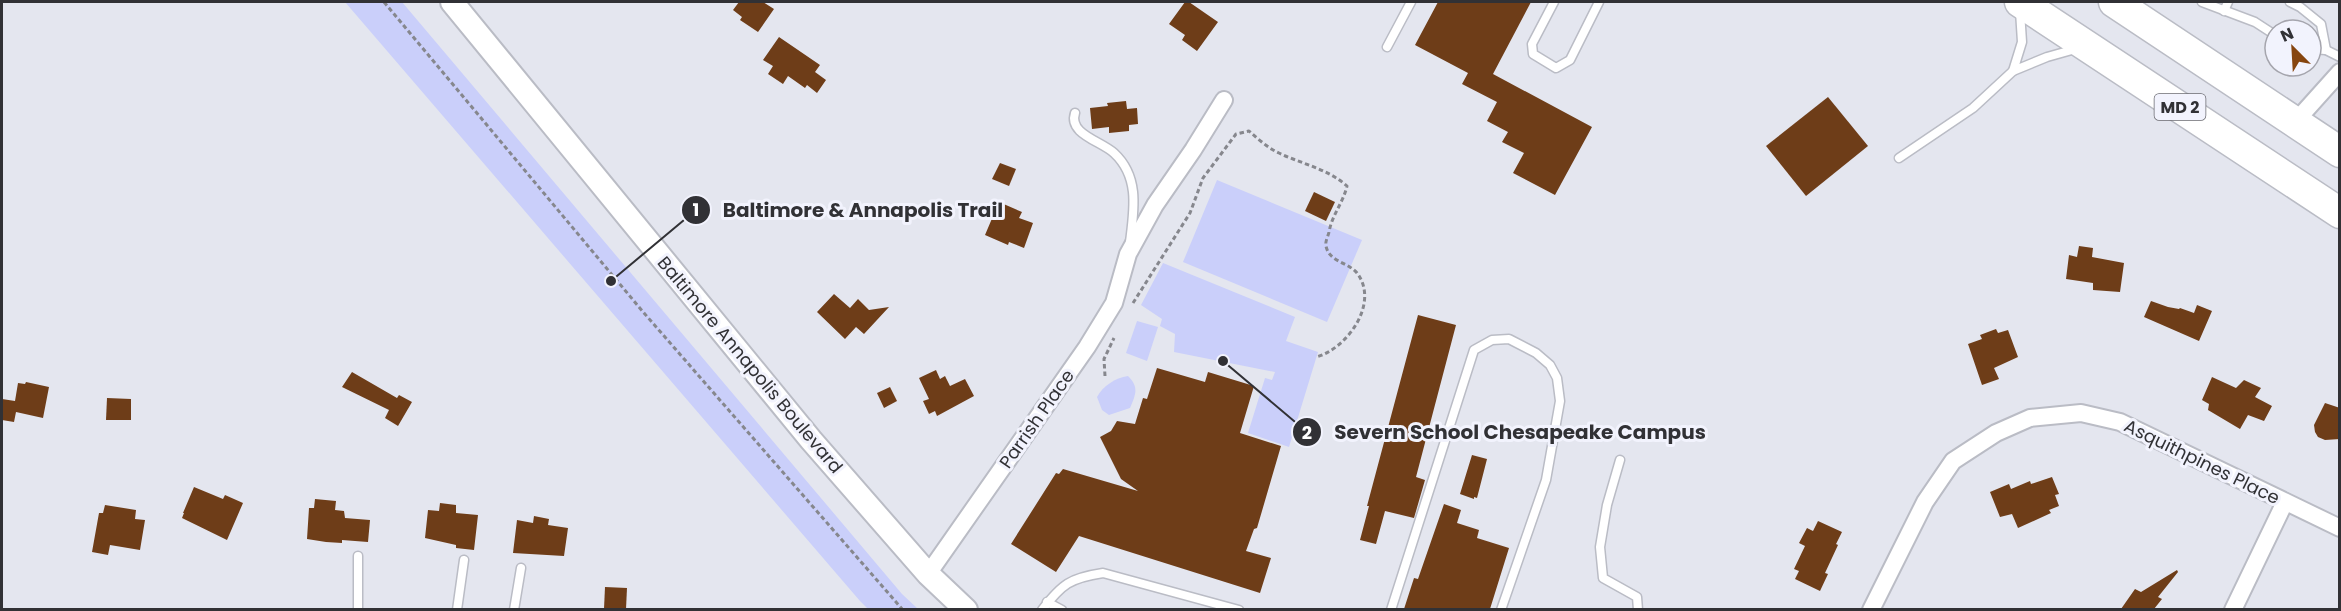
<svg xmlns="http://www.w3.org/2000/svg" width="2341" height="611" font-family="Poppins,sans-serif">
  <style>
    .green { fill: #cacffa }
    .building { fill: #6e3d18 }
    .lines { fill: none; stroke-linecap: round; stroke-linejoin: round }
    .lane-casing { stroke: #babcc5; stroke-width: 11 }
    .street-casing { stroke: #babcc5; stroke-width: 20 }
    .secondary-casing { stroke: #babcc5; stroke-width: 26 }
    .highway-casing { stroke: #babcc5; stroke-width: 33 }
    .path { stroke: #86878d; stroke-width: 3; stroke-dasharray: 4.5 3; stroke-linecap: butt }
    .lane { stroke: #fff; stroke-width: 8 }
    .street { stroke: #fff; stroke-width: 16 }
    .secondary { stroke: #fff; stroke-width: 22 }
    .highway { stroke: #fff; stroke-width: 30 }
    .labels { text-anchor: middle; stroke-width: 6; stroke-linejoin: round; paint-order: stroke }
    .shield { fill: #f2f3fd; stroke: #6b6b71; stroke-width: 1.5 }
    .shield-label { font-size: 16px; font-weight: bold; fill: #313135 }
    .street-label { font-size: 18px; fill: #313135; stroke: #f2f3fd }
    .leader { fill: none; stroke: #313135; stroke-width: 2 }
    .callout-dot { fill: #313135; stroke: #f2f3fd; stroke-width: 2 }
    .mark-label { font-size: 18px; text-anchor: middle; font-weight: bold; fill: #fff }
    .callout-label { font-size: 20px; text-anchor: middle; font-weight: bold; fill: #313135; stroke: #f2f3fd; stroke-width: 6; stroke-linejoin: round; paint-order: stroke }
  </style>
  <rect width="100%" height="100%" fill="#e4e6ef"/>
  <!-- green -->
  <g class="green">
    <path d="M345,2h57l500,592 16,15h-50l-8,-8z"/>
    <path d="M1217,180l145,60 -35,82 -144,-60z"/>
    <path d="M1163,263l132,54 -9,24 32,11 -29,95 -41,-14 17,-55 7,2 3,-8 -101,-20 1,-18 -15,-8 2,-7 -21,-14z"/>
    <path d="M1137,321l21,6 -11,34 -21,-8z"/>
    <path d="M1128,376c11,11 8,18 2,32l-21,7 -7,-5 -5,-13c6,-11 18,-19 31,-21z"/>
  </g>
  <!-- building -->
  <g class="building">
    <path d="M739,2h24l11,7 -16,23 -18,-12 2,-3 -9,-7z"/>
    <path d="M1185,2h4l29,20 -21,29 -15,-11 3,-5 -16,-11z"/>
    <path d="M1438,2h93l-38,72 99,53 -37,68 -42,-22 11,-20 -22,-11 6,-10 -21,-11 10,-19 -35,-18 6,-11 -53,-28z"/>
    <path d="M779,37l41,28 -5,7 11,8 -9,13 -10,-8 -2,3 -17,-12 -5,8 -15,-10 5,-8 -10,-6z"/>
    <path d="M1828,97l40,49 -62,50 -40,-50z"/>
    <path d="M1126,101l1,8 10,-1 1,16 -9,1v6l-20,2v-6l-17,2 -2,-21 18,-2 -1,-3z"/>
    <path d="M1000,163l16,6 -7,17 -17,-7z"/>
    <path d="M1314,192l21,10 -9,19 -21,-10z"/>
    <path d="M999,202l23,10 -3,6 14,5 -9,25 -15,-6 -1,3 -23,-10z"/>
    <path d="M2079,246l14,2 -1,9 32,6 -4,29 -27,-2v-7l-27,-4 3,-24 8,2z"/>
    <path d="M834,294l16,14 8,-9 11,11 20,-3 -25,27 -8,-7 -11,12 -28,-27z"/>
    <path d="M2151,301l17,6 11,2 1,-1 14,5 3,-8 15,6 -13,30 -55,-24z"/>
    <path d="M1418,315l38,10 -40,152 9,3 -11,38 -29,-7 -9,33 -16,-4 9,-34h-2z"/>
    <path d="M1996,329l2,4 10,-3 10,27 -24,11 5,11 -17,6 -14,-41 14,-5 -2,-4z"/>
    <path d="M1157,368l48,14 3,-10 46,14 -14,47 41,13 -24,82 -3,1 -8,22 25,7 -11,35 -181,-57 -23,36 -45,-28 45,-71 3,1 4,-5 75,22 -17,-12 -21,-42 11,-6 6,-10 18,3 8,-26 4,1z"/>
    <path d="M936,370l4,9 5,-3 5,10 15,-7 9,17 -37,20 -2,-5 -6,3 -6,-13 6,-2 -10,-21z"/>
    <path d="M352,372l45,26 2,-3 13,7 -14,24 -13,-8 4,-8 -47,-23z"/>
    <path d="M2212,377l24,11 8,-8 17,8 -6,9 17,9 -8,15 -16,-6 -8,14 -32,-19 1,-6 -7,-4z"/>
    <path d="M26,382l23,5 -6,31 -27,-6 -2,10 -12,-2v-21l13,2 3,-18 7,1z"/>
    <path d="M890,387l7,14 -13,7 -7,-15z"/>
    <path d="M107,398l24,1v21h-25z"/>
    <path d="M2325,403l15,5v31l-15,1 -7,-3 -3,-5 -1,-7z"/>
    <path d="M1472,455l15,4 -10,39 -3,-1v2l-14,-5z"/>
    <path d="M2052,477l7,17 -4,1 4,11 -10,4 2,3 -33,15 -6,-14 -12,3 -10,-25 19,-8 2,5 19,-8 1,3z"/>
    <path d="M194,487l29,12 2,-4 18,8 -16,37 -45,-22 2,-5h-1z"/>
    <path d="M315,499l21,2 -1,9 9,1 1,7 25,2 -2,22 -26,-2v3l-16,-1 -19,-3 2,-31h5z"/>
    <path d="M440,503l16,2v8l22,2 -4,35 -18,-2v-3l-31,-7 3,-28 11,1z"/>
    <path d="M1444,504l17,6 -4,13 22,7 -2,8 32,10 -19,61h-86l10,-31 4,1z"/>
    <path d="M105,505l31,5 -1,9 10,1 -5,30 -30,-5 -2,10 -16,-3 7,-39h4z"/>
    <path d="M534,516l15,3 -1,6 20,3 -4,28 -51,-3 4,-33 16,3z"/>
    <path d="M1818,521l24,11 -6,12 2,1 -13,28 3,1 -8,17 -25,-12 4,-8 -5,-2 11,-23 -6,-3 8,-15 6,3z"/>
    <path d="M2177,570l1,2 -20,25 4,2 -8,10h-33l14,-20 6,3z"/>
    <path d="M605,587l22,1 -1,21h-22z"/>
  </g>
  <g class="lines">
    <defs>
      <g id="lane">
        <path d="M1554,2l-22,42 1,10 23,14 14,-8 29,-58"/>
        <path d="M2202,2l53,20 20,13"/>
        <path d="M2290,2l10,5 21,17 5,26"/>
        <path d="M2020,11l2,31 -9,29 34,-14 32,-9"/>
        <path d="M2224,11l4,-9"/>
        <path d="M1387,47l24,-45"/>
        <path d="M2311,49l15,1 14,7"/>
        <path d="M1075,113c-7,21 26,28 39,40 26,24 20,57 16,89"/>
        <path d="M1899,158l74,-50 40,-37"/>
        <path d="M1620,460l-13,45 -7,42 3,31 34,19 1,13"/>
        <path d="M1047,602l15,8"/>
        <path d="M358,610v-54"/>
        <path d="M457,610l7,-50"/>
        <path d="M514,610l7,-42"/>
        <path d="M1042,610c20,-26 28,-32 61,-37l136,37"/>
        <path d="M1391,610l83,-260 18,-10 17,-1 27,14 14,12 7,13 3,23 -14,79 -45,130"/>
      </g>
      <g id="street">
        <path d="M2296,121l44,-49"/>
        <path d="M928,574l159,-227 27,-44 14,-49 27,-49 38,-55 31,-50"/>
        <path d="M1871,610l54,-108 28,-41 43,-28 34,-15 51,-5 39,9 220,106"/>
        <path d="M2233,610l52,-108"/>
      </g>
      <path id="secondary" d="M452,2l359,438 117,134 38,36"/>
      <g id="highway">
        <path d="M2020,2l320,211"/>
        <path d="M2114,2l226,150"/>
      </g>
    </defs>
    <!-- lane casing -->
    <use href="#lane" class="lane-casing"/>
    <!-- street casing -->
    <use href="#street" class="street-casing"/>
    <!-- secondary casing -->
    <use href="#secondary" class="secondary-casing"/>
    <!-- highway casing -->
    <use href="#highway" class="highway-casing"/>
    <!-- path -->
    <g class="path">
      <path d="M384,2l260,311 259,297"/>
      <path d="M1133,303l57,-90 13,-35 33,-44 13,-3c9,8 19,17 30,22 23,11 49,16 68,33 -4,17 -15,29 -18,46 -1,5 -4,9 -3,14 3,16 22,16 31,27 23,30 -10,76 -41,84"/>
      <path d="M1105,376l-1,-17 10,-21"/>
    </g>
    <!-- lane -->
    <use href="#lane" class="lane"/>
    <!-- street -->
    <use href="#street" class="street"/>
    <!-- secondary -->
    <use href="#secondary" class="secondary"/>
    <!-- highway -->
    <use href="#highway" class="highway"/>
  </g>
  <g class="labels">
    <!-- shield labels -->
    <rect class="shield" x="2154.5" y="94" width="51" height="26" rx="4.5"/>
    <g class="shield-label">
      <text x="2180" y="113">MD 2</text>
    </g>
    <!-- street labels -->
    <g class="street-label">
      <text transform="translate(750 365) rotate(50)" y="6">Baltimore Annapolis Boulevard</text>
      <text transform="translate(1037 419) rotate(-55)" y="6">Parrish Place</text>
      <text transform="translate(2202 462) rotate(26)" y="6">Asquithpines Place</text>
    </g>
  </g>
  <!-- callouts -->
  <path class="leader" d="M611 281L696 210M1223 361L1307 432"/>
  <g class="callout-dot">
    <circle cx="611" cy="281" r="6"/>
    <circle cx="1223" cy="361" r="6"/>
    <circle cx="696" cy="210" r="15"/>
    <circle cx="1307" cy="432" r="15"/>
  </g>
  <g class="mark-label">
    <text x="696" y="216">1</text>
    <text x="1307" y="439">2</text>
  </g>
  <g class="callout-label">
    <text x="863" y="217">Baltimore &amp; Annapolis Trail</text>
    <text x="1520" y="439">Severn School Chesapeake Campus</text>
  </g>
  <!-- border -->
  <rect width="2341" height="611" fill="none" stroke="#313135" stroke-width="6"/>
  <!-- north arrow -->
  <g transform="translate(2293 48) rotate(336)"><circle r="28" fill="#f2f3fd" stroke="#a5a5ad" stroke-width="1.5"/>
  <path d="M0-4.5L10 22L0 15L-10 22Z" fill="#86450f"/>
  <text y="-9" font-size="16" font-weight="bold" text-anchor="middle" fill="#313135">N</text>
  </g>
</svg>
